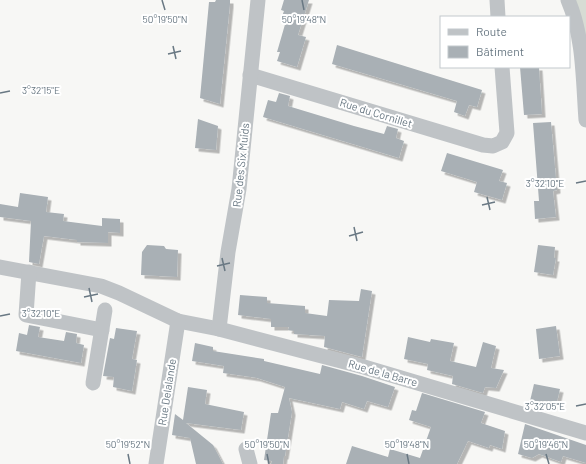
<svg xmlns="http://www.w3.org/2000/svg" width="586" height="464" font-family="Barlow,sans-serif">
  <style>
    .green { fill: #d7dcd4 }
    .building { fill: #a9b0b5; filter: url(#shadow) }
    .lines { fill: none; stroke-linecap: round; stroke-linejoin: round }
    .minor { stroke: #bfc3c6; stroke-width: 15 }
    .ticks { fill: none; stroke: #697883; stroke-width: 1.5 }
    .labels { text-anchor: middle; stroke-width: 4; stroke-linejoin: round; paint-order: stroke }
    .street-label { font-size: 11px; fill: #697883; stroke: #fff }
    .ticks-label { font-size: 10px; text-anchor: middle; fill: #697883; stroke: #fff; stroke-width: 4; stroke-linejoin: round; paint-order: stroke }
  </style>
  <defs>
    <filter id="shadow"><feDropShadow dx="3.5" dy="3.5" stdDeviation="0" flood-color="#0004"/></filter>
  </defs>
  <rect width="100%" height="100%" fill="#f7f7f5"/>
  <!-- green -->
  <path class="green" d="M568,0h18v53z"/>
  <!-- building -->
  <g class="building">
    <path d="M216,0h14v4l-10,100 -20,-6 9,-96h6z"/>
    <path d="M284,0h25l-11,35 8,2 -9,30 -20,-6 3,-9h-3l9,-31 -5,-2 3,-8 -3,-1z"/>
    <path d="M337,45l145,45 -5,17 -8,-2 -4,11 -11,-4 3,-11 -125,-37z"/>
    <path d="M520,67h19l3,47 -18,1z"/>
    <path d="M279,93l11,3 -2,10 66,20 30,8 3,-8 11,3 -2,9 8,3 -5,17 -136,-41 5,-17 8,2z"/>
    <path d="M198,119l20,7 -2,24 -21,-2z"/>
    <path d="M551,122l6,68 -4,1 3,26 -21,2 -1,-18h5l-6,-78z"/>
    <path d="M447,153l56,17 -4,11 8,2 -5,17 -28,-8 3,-10 -36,-11z"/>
    <path d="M20,193l28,4 -2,15 18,2 -1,7 39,5v-8l18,1v14l-12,-1v11l-31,-1v-2l-33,-4 -5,28 -10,-2 2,-41 -31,-4v-13l18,3z"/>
    <path d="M147,245l17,1 2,3 12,1 -1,27 -36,-2 1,-23z"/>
    <path d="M538,245l17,2 -1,11h2l-3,17 -19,-3z"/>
    <path d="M361,289l11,2 -10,66 -38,-10 1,-11 -31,-2v-3l-6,-1 1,-3h-18v-8l-33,-4 2,-20 27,2v6l38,3v7l22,3 2,-16 30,1z"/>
    <path d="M29,325l11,2 -2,10 26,4 2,-9 11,2 -1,9 8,2 -3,18 -65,-12 3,-18 8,2z"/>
    <path d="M556,326l4,30 -21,3 -3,-30z"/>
    <path d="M116,328l21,3 -5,28 5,1 -5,31 -19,-4 1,-10 -11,-1 7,-38 4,1z"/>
    <path d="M408,337l22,5 1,-3 23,4 -4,18 26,6 7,-25 13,4 -5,22 13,2 -8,18 -11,-1 -2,6 -31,-9 1,-8 -26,-6 1,-6 -24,-5z"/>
    <path d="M195,343l18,4v4l51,8v2l56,13 2,-9 40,11 33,11 -7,20 -21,-6 -3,8 -22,-7 -2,7 -51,-11 3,14 -7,44h-1l-1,8h-12l1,-3 -8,-1 7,-47h7l7,-26 -28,-9 -34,-5 1,-7 -32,-5z"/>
    <path d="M534,384l26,5 -4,17 -26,-5z"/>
    <path d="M188,387l19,3 -2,14 39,8 -3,18 -55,-7 27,22 10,19h-27l-6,-26 -18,-3 3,-21 8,6z"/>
    <path d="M422,393l63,19 -4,11 24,8 -3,18 -12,-4 -1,3 -21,-7 -11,23h-111l6,-18 36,11 2,-8 30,9 11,-31 -22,-7 3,-10 4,1z"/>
    <path d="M525,424l61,21v18l-23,-7 -2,6 -22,-8 -7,4 -14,-4z"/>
  </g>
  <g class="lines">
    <!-- minor -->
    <g class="minor">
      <path d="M497,0l1,17"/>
      <path d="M568,0c16,37 15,81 18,120"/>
      <path d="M250,75l233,70 10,1 9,-4 5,-9 -5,-66"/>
      <path d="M0,267l101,19 18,7 59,28 41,8 145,38 222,66"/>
      <path d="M29,272l-3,43 76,15"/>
      <path d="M219,329l9,-77 11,-63 19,-189"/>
      <path d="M93,383l12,-73"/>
      <path d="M246,449l4,15"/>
      <path d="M156,464l22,-143"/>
    </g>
  </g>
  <!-- ticks -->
  <path class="ticks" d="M162,0l3,10M302,0l2,10M173,46l3,13M168,54l13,-3M0,93l10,-2M576,183l10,-2M487,197l3,13M482,205l13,-3M354,227l3,14M349,236l14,-4M222,258l3,13M217,266l13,-3M89,288l3,14M84,297l14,-3M0,316l10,-2M576,406l10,-2M128,454l2,10M267,454l2,10M407,454l2,10M546,454l3,10"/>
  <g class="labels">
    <!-- street labels -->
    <g class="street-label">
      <text transform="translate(376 113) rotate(17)" y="4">Rue du Cornillet</text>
      <text transform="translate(241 165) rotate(-84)" y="4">Rue des Six Muids</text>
      <text transform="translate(383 373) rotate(16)" y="4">Rue de la Barre</text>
      <text transform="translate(167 392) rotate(-81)" y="4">Rue Delalande</text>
    </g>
  </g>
  <g class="ticks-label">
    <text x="165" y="23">50°19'50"N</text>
    <text x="304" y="23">50°19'48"N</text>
    <text x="41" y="94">3°32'15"E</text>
    <text x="545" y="187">3°32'10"E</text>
    <text x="41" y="317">3°32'10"E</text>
    <text x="545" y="410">3°32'05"E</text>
    <text x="128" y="448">50°19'52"N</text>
    <text x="267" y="448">50°19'50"N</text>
    <text x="407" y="448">50°19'48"N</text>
    <text x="546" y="448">50°19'46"N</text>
  </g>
  <!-- legend -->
  <rect x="440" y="16" width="130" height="52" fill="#ffffff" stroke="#c3c9cd"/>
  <rect x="448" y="29" width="20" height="6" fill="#bfc3c6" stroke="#c3c9cd"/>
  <text x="476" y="36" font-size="12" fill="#697883">Route</text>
  <rect x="448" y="46" width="20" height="12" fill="#a9b0b5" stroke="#c3c9cd"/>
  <text x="476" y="56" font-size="12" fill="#697883">Bâtiment</text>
</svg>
